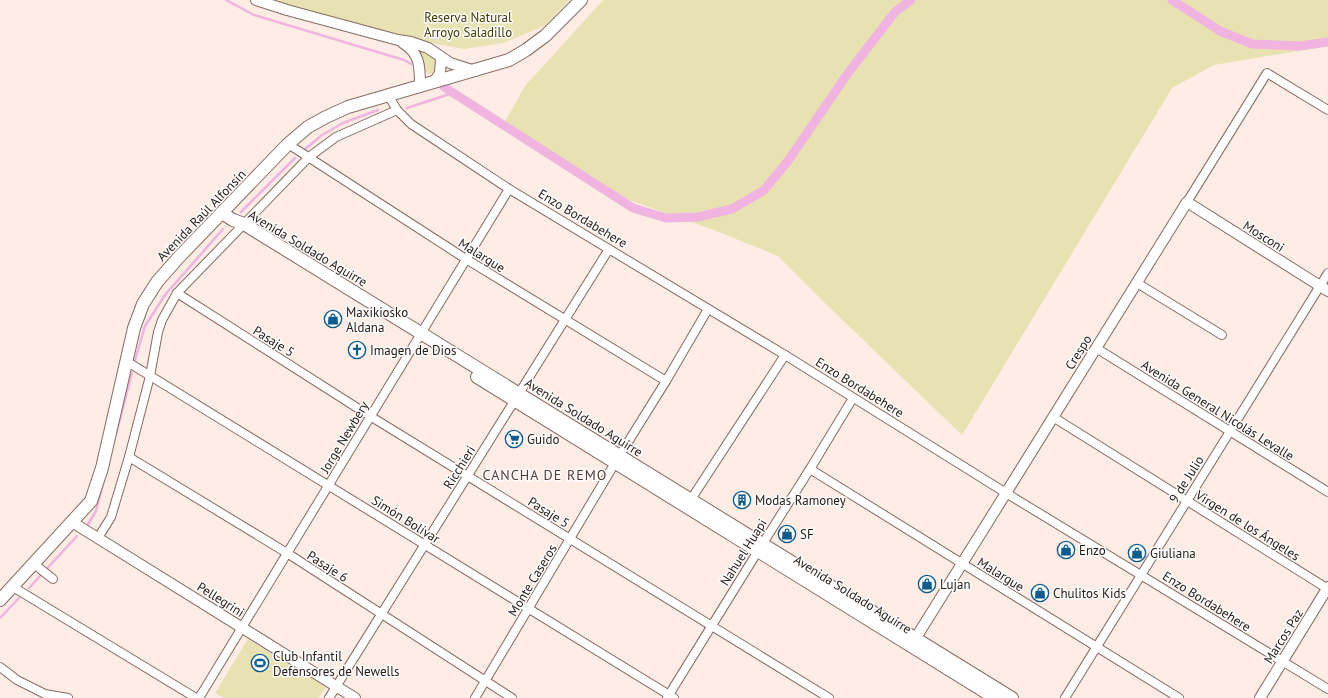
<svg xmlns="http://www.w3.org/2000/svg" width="1328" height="698" font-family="'PT Sans',sans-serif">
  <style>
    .green { fill: #e8e2b3 }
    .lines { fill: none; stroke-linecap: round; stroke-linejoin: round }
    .stream { stroke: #f1b3df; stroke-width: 2.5 }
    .canal { stroke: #f1b3df; stroke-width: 9 }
    .minor-casing { stroke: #866b62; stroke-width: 10 }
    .tertiary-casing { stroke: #866b62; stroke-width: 12 }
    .secondary-casing { stroke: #866b62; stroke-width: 14 }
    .minor { stroke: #fff; stroke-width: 8 }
    .tertiary { stroke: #fff; stroke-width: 10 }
    .secondary { stroke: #fff; stroke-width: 12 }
    .labels { text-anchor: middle; stroke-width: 3; stroke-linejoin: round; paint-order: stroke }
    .park-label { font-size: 13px; fill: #453d03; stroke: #fdfdfd }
    .street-label { font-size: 13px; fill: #241915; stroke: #fdfdfd }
    .poi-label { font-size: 13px; fill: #241915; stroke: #fdfdfd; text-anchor: start }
    .neighbourhood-label { font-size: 14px; letter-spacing: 1px; fill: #523a32; stroke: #fdfdfd }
  </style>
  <rect width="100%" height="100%" fill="#feece5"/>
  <!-- green -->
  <g class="green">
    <path d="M274,0h295l-25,26 -41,17 -39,6 -33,-6 -142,-38z"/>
    <path d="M603,0h725v46l-114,19 -42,23 -210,347 -133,-128 -51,-51 -67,-27 -96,-34 -113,-68 23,-41z"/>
    <path d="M419,48c10,6 26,13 14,25l-4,1 -5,-3 -6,-22z"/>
    <path d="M248,639l78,48 -7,11h-96l-8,-5z"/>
  </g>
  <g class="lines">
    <!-- stream -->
    <g class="stream">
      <path d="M226,0l28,15 150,45 7,4"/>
      <path d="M407,108l46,-15"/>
      <path d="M304,150l18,-15 21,-12 35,-13"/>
      <path d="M241,212l54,-54"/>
      <path d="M135,360l10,-34 20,-31 58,-66"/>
      <path d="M116,434l16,-61"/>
      <path d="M87,526l9,-15 8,-31"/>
      <path d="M29,588l48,-52"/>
      <path d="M0,618l19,-20"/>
    </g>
    <!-- canal -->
    <g class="canal">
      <path d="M1172,0l48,31 32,13 48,2 28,-4"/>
      <path d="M444,87l189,121 33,10 32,-1 34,-8 31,-18 25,-30 60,-88 47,-61 16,-12"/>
    </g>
    <defs>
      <g id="minor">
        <path d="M388,95l9,15 14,14 98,65 276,166 221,138 322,196"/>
        <path d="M288,144l178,115 200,122"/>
        <path d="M1187,202l80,-129 61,37"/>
        <path d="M1137,283l85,52"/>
        <path d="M177,293l193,123 459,282"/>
        <path d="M1096,348l232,144"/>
        <path d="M126,361l548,337"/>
        <path d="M1053,417l275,172"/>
        <path d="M129,457l158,96 225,145"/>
        <path d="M810,469l369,229"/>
        <path d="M688,504l97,-149"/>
        <path d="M98,538l13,-21 18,-60 21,-81 8,-44 4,-12 15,-27 132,-136 27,-20 61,-27"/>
        <path d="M34,564l19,15"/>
        <path d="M13,587l183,111"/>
        <path d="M0,667l17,13 28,14 23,4"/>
        <path d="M199,698l310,-509"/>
        <path d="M329,698l280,-449"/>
        <path d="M475,698l140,-235 51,-82 42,-72"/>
        <path d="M667,698l91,-147 52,-82 43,-71"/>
        <path d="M1065,698l263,-425"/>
      </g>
      <g id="tertiary">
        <path d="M256,0l31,10 111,30 13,2 17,6 22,15 25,8"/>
        <path d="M403,43c17,10 17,24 17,43"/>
        <path d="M434,82l6,-9 1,-15"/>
        <path d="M72,522l283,176"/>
        <path d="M912,644l275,-442 141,89"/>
        <path d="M1260,698l68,-111"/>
      </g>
      <g id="secondary">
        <path d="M222,213l11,7 11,4 768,474"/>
        <path d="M477,377l518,321"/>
        <path d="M0,600l91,-99 11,-33 32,-140 9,-24 14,-22 22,-25 109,-113 20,-17 18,-10 22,-10 161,-47 17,-10 19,-14 36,-36"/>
      </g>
    </defs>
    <!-- minor casing -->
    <use href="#minor" class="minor-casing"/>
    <!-- tertiary casing -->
    <use href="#tertiary" class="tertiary-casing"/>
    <!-- secondary casing -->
    <use href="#secondary" class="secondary-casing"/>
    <!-- minor -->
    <use href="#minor" class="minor"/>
    <!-- tertiary -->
    <use href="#tertiary" class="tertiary"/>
    <!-- secondary -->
    <use href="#secondary" class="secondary"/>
  </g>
  <!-- icons -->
  <defs>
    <symbol id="shop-ring" viewBox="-11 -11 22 22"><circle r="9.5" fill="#fdfdfd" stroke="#0f5b8e" stroke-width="1.5"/><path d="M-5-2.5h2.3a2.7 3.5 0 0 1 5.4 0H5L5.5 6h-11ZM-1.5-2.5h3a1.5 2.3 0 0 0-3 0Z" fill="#0f5b8e"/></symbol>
    <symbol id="church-ring" viewBox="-11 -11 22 22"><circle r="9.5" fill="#fdfdfd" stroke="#0f5b8e" stroke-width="1.5"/><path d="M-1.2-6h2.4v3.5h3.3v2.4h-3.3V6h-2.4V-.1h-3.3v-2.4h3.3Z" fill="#0f5b8e"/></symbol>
    <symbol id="supermarket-ring" viewBox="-11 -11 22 22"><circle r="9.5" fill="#fdfdfd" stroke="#0f5b8e" stroke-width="1.5"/><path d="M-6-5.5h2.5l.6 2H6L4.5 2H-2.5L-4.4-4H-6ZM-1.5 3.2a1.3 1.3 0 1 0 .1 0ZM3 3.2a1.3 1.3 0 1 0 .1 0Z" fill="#0f5b8e"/></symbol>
    <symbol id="building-ring" viewBox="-11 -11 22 22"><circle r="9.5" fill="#fdfdfd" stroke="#0f5b8e" stroke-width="1.5"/><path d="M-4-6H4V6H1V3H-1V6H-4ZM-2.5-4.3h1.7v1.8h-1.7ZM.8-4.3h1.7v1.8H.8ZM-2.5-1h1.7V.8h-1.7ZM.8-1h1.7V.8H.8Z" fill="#0f5b8e"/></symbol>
    <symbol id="stadium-ring" viewBox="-11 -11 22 22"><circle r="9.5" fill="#fdfdfd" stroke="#0f5b8e" stroke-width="1.5"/><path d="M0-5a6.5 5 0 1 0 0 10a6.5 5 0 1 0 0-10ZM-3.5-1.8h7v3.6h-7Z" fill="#0f5b8e"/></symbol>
  </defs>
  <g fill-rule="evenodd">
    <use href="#shop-ring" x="323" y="309" width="20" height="20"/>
    <use href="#church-ring" x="347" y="340" width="20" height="20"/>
    <use href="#supermarket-ring" x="504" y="429" width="20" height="20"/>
    <use href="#building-ring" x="732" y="490" width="20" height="20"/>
    <use href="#shop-ring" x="777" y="524" width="20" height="20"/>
    <use href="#shop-ring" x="1056" y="540" width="20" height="20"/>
    <use href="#shop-ring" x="1127" y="543" width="20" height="20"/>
    <use href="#shop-ring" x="917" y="574" width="20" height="20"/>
    <use href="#shop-ring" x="1030" y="583" width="20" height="20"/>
    <use href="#stadium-ring" x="250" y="653" width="20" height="20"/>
  </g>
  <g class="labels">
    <!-- park labels -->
    <g class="park-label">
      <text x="468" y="22">Reserva Natural<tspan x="468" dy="15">Arroyo Saladillo</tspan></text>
    </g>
    <!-- street labels -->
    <g class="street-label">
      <text transform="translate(201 215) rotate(-46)" y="5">Avenida Raúl Alfonsín</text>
      <text transform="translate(583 218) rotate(31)" y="5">Enzo Bordabehere</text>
      <text transform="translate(1264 236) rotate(32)" y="5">Mosconi</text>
      <text transform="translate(308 248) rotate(31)" y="5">Avenida Soldado Aguirre</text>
      <text transform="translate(482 255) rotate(32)" y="5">Malargue</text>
      <text transform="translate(274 341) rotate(32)" y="5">Pasaje 5</text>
      <text transform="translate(1078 352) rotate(-58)" y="5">Crespo</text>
      <text transform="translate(860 387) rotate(32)" y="5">Enzo Bordabehere</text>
      <text transform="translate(1218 410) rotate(32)" y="5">Avenida General Nicolás Levalle</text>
      <text transform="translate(584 417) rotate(32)" y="5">Avenida Soldado Aguirre</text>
      <text transform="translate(344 437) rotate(-59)" y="5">Jorge Newbery</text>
      <text transform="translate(459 467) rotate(-58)" y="5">Ricchieri</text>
      <text transform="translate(1186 479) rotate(-58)" y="5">9 de Julio</text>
      <text transform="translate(549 512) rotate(32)" y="5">Pasaje 5</text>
      <text transform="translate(406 519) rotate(32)" y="5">Simón Bolívar</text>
      <text transform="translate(1248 525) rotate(32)" y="5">Virgen de los Ángeles</text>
      <text transform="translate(743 552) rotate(-58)" y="5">Nahuel Huapi</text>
      <text transform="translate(328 566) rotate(33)" y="5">Pasaje 6</text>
      <text transform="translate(1001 574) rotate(32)" y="5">Malargue</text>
      <text transform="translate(532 580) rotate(-59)" y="5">Monte Caseros</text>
      <text transform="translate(853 594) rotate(32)" y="5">Avenida Soldado Aguirre</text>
      <text transform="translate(221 599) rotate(32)" y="5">Pellegrini</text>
      <text transform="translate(1207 601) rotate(32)" y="5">Enzo Bordabehere</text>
      <text transform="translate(1283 636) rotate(-58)" y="5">Marcos Paz</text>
    </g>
    <!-- poi labels -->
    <g class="poi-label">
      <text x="346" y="317">Maxikiosko<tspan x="346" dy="15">Aldana</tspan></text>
      <text x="370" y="355">Imagen de Dios</text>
      <text x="527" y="444">Guido</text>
      <text x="755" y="505">Modas Ramoney</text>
      <text x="800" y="539">SF</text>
      <text x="1079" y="555">Enzo</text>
      <text x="1150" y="558">Giuliana</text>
      <text x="940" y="589">Lujan</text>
      <text x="1053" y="598">Chulitos Kids</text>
      <text x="273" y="661">Club Infantil<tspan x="273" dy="15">Defensores de Newells</tspan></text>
    </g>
    <!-- neighbourhood labels -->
    <g class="neighbourhood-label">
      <text x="545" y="480">CANCHA DE REMO</text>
    </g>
  </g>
</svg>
